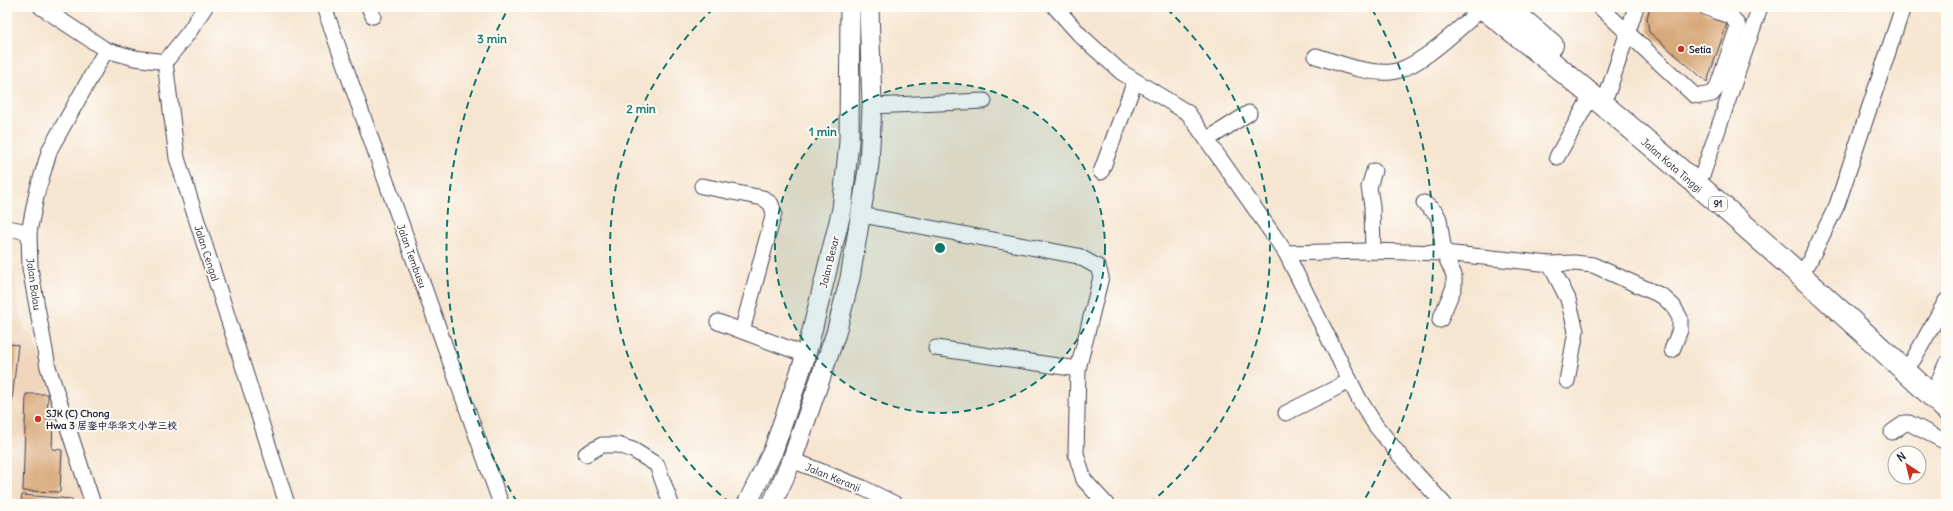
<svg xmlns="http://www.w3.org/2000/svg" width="1953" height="511" font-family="Delius,'LXGW WenKai TC',sans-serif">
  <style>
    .built { fill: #f0d6bc }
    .building { fill: #d8a97a }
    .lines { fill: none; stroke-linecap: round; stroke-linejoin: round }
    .minor-casing { stroke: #423f51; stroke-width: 17 }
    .major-casing { stroke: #423f51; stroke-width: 21 }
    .highway-casing { stroke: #423f51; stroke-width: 24 }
    .minor { stroke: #fff; stroke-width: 15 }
    .major { stroke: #fff; stroke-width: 19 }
    .highway { stroke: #fff; stroke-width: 22 }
    .ring { fill: none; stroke: #0f766e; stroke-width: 2; stroke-dasharray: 7 5 }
    .poi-dot { fill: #c8321e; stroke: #fdfcf7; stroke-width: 1.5 }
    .labels { text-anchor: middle; stroke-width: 4; stroke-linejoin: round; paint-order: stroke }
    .shield { fill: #fdfcf7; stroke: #646373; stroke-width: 1 }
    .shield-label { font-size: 9px; font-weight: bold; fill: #22223b }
    .poi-label { font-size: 10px; font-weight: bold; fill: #22223b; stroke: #fdfcf7; text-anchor: start }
    .street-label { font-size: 10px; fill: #22223b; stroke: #fdfcf7 }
    .centre { fill: #0f766e; stroke: #fdfcf7; stroke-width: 2 }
    .ring-label { font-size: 12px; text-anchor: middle; font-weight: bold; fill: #0f766e; stroke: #fdfcf7; stroke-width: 4; stroke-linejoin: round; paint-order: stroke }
  </style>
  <rect width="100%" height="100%" fill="#fdfcf7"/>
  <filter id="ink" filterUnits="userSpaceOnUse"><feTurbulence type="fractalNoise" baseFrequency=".025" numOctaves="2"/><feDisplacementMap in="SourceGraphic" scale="8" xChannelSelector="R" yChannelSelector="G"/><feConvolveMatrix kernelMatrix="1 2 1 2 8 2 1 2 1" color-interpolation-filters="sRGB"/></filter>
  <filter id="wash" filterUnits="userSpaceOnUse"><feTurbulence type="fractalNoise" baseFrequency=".012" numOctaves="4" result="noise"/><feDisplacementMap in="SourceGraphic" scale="16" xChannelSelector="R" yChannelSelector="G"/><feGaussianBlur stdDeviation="0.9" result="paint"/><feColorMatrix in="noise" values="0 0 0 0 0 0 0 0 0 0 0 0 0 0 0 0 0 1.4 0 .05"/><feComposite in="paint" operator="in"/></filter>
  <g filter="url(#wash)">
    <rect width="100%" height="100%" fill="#f6e5d0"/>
    <!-- built -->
    <path class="built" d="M7,253h2l15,79 8,1 55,171h-80z"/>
    <g id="blocks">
      <!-- building -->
      <g class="building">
        <path d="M1650,7h43l35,14 -21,61 -58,-50 -2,-14z"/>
        <path d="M7,344l11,1 -10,93h-1z"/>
        <path d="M26,394h22l-1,26h6l-1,29 10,1 -2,42 -37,-1z"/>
        <path d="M22,495l50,4v5h-51z"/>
      </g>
    </g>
  </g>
  <g filter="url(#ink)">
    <use href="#blocks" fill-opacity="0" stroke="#423f51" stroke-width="1"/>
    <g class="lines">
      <defs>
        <g id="minor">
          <path d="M41,7l65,43 29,8 30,4"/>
          <path d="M205,7l-16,25 -24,30 12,96 110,346"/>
          <path d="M324,7l177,497"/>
          <path d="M369,7l4,9"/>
          <path d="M1055,7l26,29 40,36 67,41 98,140 73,146 17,27 25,31 43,47"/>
          <path d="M1600,7l94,88 7,1 11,-2 5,-6 21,-62 -6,-9 -27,-10"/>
          <path d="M1316,56c23,7 50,18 75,16 28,-3 70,-46 92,-64"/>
          <path d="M1608,92l28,-85"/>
          <path d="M872,106l112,-5"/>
          <path d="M1208,139l41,-26"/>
          <path d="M1557,157l34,-61"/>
          <path d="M1101,172l34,-91"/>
          <path d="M1703,173l57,-166"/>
          <path d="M702,186l61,12 8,6 3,9 -32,118"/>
          <path d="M1424,203l12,10 3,6 5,34 10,22v12l-14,33"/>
          <path d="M862,215l216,41 20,11 3,10 -23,92 -2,85 8,26 22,24"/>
          <path d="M7,228l22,4"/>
          <path d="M1373,251l-1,-45 -3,-19 5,-16"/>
          <path d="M1286,253l81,-2 77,2 106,11 18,35 8,32 -9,50"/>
          <path d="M1550,264l24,-1 19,2 69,31 11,10 7,12v12l-8,20"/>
          <path d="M1808,264l29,-59 66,-198"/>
          <path d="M718,322l88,33"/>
          <path d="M936,348l142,21"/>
          <path d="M1913,360l33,-59"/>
          <path d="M1938,383l8,-19"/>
          <path d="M1286,413l64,-32"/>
          <path d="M1892,432l13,-9h4l37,19"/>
          <path d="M586,454l16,-9h16l15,5 24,15 14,39"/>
          <path d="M792,460l71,28 32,16"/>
          <path d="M93,504l-45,-137 -18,-99 -1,-36 8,-40 13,-43 56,-99"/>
        </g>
        <g id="major">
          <path d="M747,504l26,-53 33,-96 36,-146 7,-67 1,-135"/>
          <path d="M772,504l20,-44 44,-127 14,-55 19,-114 3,-58 -3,-99"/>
        </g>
        <g id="highway">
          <path d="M1482,7c161,126 315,262 464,402"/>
          <path d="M1507,7l45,38"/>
        </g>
      </defs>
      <!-- minor casing -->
      <use href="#minor" class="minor-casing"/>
      <!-- major casing -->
      <use href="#major" class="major-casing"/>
      <!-- highway casing -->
      <use href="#highway" class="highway-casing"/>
      <!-- minor -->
      <use href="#minor" class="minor"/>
      <!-- major -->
      <use href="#major" class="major"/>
      <!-- highway -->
      <use href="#highway" class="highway"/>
    </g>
  </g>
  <!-- distance rings -->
  <circle cx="940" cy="248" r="165" fill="#0f766e" fill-opacity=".12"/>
  <g class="ring">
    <circle cx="940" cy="248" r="165"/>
    <path d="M730 503A330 330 0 0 1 713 9M1167 9A330 330 0 0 1 1150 503"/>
    <path d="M517 502A494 494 0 0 1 508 9M1372 9A494 494 0 0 1 1363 502"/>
  </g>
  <!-- markers -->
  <g class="poi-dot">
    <circle cx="1681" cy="49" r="4"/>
    <circle cx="38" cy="419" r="4"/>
  </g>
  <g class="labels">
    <!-- shield labels -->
    <rect class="shield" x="1709" y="197" width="18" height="14" rx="3"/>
    <g class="shield-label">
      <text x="1718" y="207">91</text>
    </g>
    <!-- poi labels -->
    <g class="poi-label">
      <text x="1689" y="53">Setia</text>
      <text x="46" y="417">SJK (C) Chong<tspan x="46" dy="12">Hwa 3 居銮中华华文小学三校</tspan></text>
    </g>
    <!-- street labels -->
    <g class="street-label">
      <text transform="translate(1672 165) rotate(41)" y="4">Jalan Kota Tinggi</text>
      <text transform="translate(207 253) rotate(72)" y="4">Jalan Cengal</text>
      <text transform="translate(412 256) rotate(70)" y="4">Jalan Tembusu</text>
      <text transform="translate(829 262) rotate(-76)" y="4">Jalan Besar</text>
      <text transform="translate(34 284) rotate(82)" y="4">Jalan Balau</text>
      <text transform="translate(833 477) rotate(22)" y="4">Jalan Keranji</text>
    </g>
  </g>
  <circle cx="940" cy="248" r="6" class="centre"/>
  <g class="ring-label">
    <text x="492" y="43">3 min</text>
    <text x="641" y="113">2 min</text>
    <text x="823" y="136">1 min</text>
  </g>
  <!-- margin -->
  <rect width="1953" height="511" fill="none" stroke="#fdfcf7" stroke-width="24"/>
  <!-- north arrow -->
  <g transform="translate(1907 465) rotate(325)"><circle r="19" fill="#fdfcf7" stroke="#a5a5ac"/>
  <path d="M0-3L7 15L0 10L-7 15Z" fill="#c8321e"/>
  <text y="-6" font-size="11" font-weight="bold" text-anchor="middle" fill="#22223b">N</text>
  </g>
</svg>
